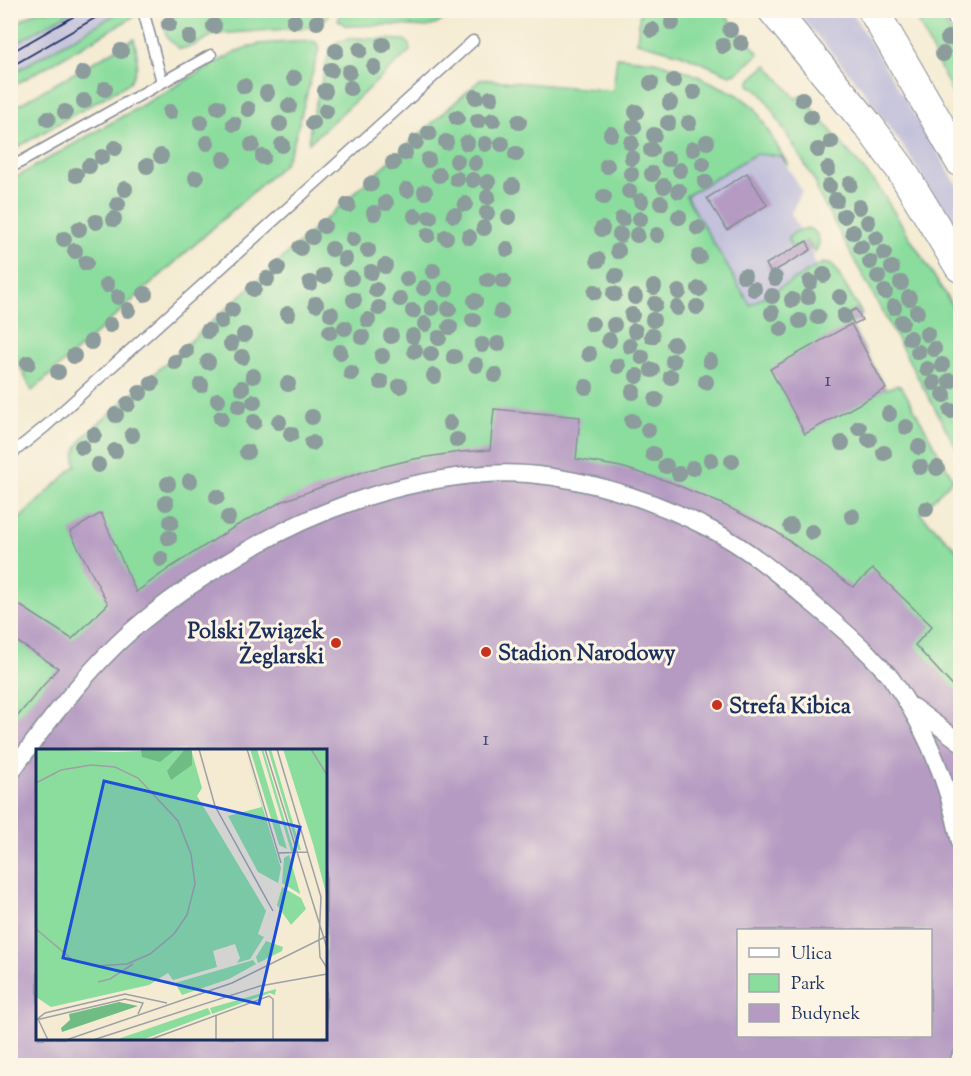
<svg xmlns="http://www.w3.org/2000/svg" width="971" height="1076" font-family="'Sorts Mill Goudy',serif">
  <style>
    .industrial { fill: #c3c1db }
    .green { fill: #8bdd9e; stroke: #53867e; stroke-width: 1.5; fill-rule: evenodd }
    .building { fill: #b59bc2; fill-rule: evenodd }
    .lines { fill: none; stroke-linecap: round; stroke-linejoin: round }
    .service-casing { stroke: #888d98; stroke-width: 13 }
    .pedestrian-casing { stroke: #888d98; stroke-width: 19 }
    .minor-casing { stroke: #888d98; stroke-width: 23 }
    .secondary-casing { stroke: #888d98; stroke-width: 32 }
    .service { stroke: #fff; stroke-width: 10 }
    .pedestrian { stroke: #fff; stroke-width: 16 }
    .minor { stroke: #fff; stroke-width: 21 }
    .secondary { stroke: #fff; stroke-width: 30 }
    .tram { stroke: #1b2f5e; stroke-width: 1.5 }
    .tree { fill: #8c9b9b }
    .poi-dot { fill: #c8321e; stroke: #fcf5e5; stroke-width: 2 }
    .labels { text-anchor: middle; stroke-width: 6; stroke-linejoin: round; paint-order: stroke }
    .number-label { font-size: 20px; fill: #424a77 }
    .poi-label { font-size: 22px; font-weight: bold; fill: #1b2f5e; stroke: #fcf5e5; text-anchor: start }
    .inset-road { fill: none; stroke: #9da0a4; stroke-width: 1.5 }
    .view { fill: #1d4ed8; fill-opacity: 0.15; stroke: #1d4ed8; stroke-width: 3 }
    .inset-edge { fill: none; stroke: #1b2f5e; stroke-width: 3 }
  </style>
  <rect width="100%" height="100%" fill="#fcf5e5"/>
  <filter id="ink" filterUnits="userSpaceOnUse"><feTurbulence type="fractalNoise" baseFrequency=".0167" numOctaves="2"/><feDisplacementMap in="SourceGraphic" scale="12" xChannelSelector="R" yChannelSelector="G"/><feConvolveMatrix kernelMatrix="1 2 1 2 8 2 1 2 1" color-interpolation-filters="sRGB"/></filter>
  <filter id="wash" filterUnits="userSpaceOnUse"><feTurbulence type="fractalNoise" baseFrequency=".008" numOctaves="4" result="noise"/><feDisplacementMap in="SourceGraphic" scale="24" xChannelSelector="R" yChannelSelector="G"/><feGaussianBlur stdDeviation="1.35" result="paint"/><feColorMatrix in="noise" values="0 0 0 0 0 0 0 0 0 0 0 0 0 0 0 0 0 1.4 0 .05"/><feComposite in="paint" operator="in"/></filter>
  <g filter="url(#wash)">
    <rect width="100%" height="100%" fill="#f4ebd2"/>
    <!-- industrial -->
    <g class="industrial">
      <path d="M72,11h49l-110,63v-28z"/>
      <path d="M796,11h55l109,179v49l-53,-87 -47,-66z"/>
      <path d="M755,154l26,2 21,35 -11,22 20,37 5,17 -66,38 -64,-109z"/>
    </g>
    <!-- green -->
    <g class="green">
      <path d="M38,11h34l-61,35v-20z"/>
      <path d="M121,11h13l1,5 -124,71v-13z"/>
      <path d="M185,11v-1l145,1 -5,9 -10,7 -100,7 -22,12 -13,3 -12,-10 -5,-16z"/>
      <path d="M340,11v-1l115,1 -18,13 -10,3 -32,-2 -49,1 -8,-6z"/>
      <path d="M640,11h82l37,43 -21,18 -8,3 -49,-21 -44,-12z"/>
      <path d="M913,11h24l23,35v63z"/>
      <path d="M353,38l52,2 4,4 1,7 -101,92 1,-17 20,-77 7,-7z"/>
      <path d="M134,39c4,17 6,29 -5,44l-118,68v-42z"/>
      <path d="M309,41c6,0 9,1 10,8l-26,96 -9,19 -252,227 -21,-43v-168l226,-129 22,-7z"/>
      <path d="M617,57l38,4 34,11 49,23 17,13 33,57 -7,-9 -26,-2 -69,42 64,109 66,-38 7,-4 10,2 29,49 -2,2 -4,-7 -8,4 5,9 -2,3 35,64 11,-4 5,2 51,92 -33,34 40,40v512h-949v-538l65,-62c-3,-11 1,-20 9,-29l396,-357 132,12zM38,750h288v288h-288zM738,930h192v106h-192z"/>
      <path d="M767,65l29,34 5,-4 78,93 81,130v137l-142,-262 -2,-10 -51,-85 -10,-10 -6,-3 2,-6z"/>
      <path d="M807,228c13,4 15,14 8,24l-8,-11 -13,8 -5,-6 -1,-5 7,-6z"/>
    </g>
    <g id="blocks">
      <!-- building -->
      <g class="building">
        <path d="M747,173l20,32 -40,25 -20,-32z"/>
        <path d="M807,241l4,9 -40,23 -5,-9z"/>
        <path d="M856,309l6,11 -8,4 -6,-11z"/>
        <path d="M851,324l35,65 -81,45 -35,-65z"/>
        <path d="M494,409l86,8 -4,42 45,8 49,15 52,22 53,27 78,56 20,-18 59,57 -17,19 45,49v372h-950v-341l48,-57 -48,-31v-38l62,40 36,-35 -38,-72 31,-19 35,79 35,-25 65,-41 47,-25 82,-30 49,-12 46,-7 30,-2zM38,750h288v288h-288zM738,930h192v106h-192z"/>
      </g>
    </g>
  </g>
  <g filter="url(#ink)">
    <use href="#blocks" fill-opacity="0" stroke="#888d98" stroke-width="1.5"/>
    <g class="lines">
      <defs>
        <g id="service">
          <path d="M143,10l19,72"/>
          <path d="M10,168l201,-113"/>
          <path d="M10,455l36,-29 427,-385"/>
        </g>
        <g id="pedestrian">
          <path d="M913,707l47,35"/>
          <path d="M10,774c32,-45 66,-90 106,-129 38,-37 84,-67 130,-94 72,-42 155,-71 239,-77 72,-6 162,22 225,55 30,15 66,43 91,65 24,20 47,39 69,61 7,8 15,15 21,23 35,49 57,104 69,164"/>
          <path d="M958,1066l2,-9"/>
        </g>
        <path id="minor" d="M954,10l6,11"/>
        <g id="secondary">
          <path d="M773,10l95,115 32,43 60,99"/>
          <path d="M873,10l87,151"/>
        </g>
      </defs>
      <!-- service casing -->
      <use href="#service" class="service-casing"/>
      <!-- pedestrian casing -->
      <use href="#pedestrian" class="pedestrian-casing"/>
      <!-- minor casing -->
      <use href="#minor" class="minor-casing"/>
      <!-- secondary casing -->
      <use href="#secondary" class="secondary-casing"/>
      <!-- service -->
      <use href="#service" class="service"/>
      <!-- pedestrian -->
      <use href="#pedestrian" class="pedestrian"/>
      <!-- minor -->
      <use href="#minor" class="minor"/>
      <!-- secondary -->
      <use href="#secondary" class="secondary"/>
      <!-- tram -->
      <g class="tram">
        <path d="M10,53l75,-43"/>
        <path d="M10,67l99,-57"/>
      </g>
    </g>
    <!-- trees -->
    <g class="tree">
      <circle cx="294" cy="21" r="8"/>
      <circle cx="317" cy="22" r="8"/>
      <circle cx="672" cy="23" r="8"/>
      <circle cx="169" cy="24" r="8"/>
      <circle cx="214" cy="26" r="8"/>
      <circle cx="652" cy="30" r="8"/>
      <circle cx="730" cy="30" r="8"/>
      <circle cx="189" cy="37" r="8"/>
      <circle cx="948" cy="38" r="8"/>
      <circle cx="741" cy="43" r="8"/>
      <circle cx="383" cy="45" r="8"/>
      <circle cx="723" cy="46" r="8"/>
      <circle cx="360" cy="50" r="8"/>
      <circle cx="121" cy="51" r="8"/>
      <circle cx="336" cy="51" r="8"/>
      <circle cx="943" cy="54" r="8"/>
      <circle cx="374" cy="67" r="8"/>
      <circle cx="331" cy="70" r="8"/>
      <circle cx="349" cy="72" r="8"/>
      <circle cx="83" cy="73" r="8"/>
      <circle cx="294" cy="78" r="8"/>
      <circle cx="674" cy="81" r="8"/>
      <circle cx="651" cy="83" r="8"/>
      <circle cx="244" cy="86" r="8"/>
      <circle cx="350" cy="88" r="8"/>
      <circle cx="105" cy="89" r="8"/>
      <circle cx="325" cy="91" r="8"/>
      <circle cx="694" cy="92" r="8"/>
      <circle cx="267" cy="93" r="8"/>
      <circle cx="476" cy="97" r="8"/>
      <circle cx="491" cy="98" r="8"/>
      <circle cx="802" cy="99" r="8"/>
      <circle cx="84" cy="101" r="8"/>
      <circle cx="670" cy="103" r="8"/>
      <circle cx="289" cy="106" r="8"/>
      <circle cx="218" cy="107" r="8"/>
      <circle cx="248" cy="109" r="8"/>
      <circle cx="326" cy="111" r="8"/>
      <circle cx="65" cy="112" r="8"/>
      <circle cx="170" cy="112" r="8"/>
      <circle cx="636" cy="112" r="8"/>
      <circle cx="811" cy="117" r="8"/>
      <circle cx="457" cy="118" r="8"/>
      <circle cx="48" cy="119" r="8"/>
      <circle cx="493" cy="120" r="8"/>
      <circle cx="478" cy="121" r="8"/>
      <circle cx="201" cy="122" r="8"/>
      <circle cx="519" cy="122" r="8"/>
      <circle cx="313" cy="123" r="8"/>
      <circle cx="668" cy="123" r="8"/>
      <circle cx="689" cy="123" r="8"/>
      <circle cx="234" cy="124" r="8"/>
      <circle cx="280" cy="124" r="8"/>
      <circle cx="634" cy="127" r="8"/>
      <circle cx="429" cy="133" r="8"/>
      <circle cx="611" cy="134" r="8"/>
      <circle cx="654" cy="135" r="8"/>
      <circle cx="416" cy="142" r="8"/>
      <circle cx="446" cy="142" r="8"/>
      <circle cx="707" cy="142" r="8"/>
      <circle cx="831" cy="142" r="8"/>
      <circle cx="207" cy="143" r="8"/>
      <circle cx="467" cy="143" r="8"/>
      <circle cx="631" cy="143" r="8"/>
      <circle cx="485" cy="144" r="8"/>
      <circle cx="502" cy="144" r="8"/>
      <circle cx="252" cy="145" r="8"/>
      <circle cx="282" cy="145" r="8"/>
      <circle cx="115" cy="148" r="8"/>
      <circle cx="693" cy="149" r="8"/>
      <circle cx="651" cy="150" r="8"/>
      <circle cx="818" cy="150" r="8"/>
      <circle cx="405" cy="153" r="8"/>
      <circle cx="516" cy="154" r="8"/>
      <circle cx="161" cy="156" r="8"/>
      <circle cx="102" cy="157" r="8"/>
      <circle cx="263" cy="157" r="8"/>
      <circle cx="632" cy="158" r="8"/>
      <circle cx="224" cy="159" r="8"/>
      <circle cx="668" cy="159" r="8"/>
      <circle cx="428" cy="160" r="8"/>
      <circle cx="457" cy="161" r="8"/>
      <circle cx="393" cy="163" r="8"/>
      <circle cx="475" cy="163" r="8"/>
      <circle cx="703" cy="164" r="8"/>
      <circle cx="89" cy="166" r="8"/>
      <circle cx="147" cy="166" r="8"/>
      <circle cx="607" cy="166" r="8"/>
      <circle cx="828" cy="169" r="8"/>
      <circle cx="680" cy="170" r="8"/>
      <circle cx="631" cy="174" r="8"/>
      <circle cx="652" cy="174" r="8"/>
      <circle cx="76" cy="175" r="8"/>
      <circle cx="439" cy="175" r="8"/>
      <circle cx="196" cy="178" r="8"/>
      <circle cx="457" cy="179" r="8"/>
      <circle cx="473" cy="180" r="8"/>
      <circle cx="488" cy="182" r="8"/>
      <circle cx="705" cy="182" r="8"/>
      <circle cx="371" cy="184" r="8"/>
      <circle cx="850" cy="184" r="8"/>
      <circle cx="513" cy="186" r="8"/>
      <circle cx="664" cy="186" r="8"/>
      <circle cx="829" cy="186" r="8"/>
      <circle cx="125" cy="189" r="8"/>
      <circle cx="407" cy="190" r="8"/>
      <circle cx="629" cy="191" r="8"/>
      <circle cx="679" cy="191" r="8"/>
      <circle cx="425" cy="192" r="8"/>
      <circle cx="488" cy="197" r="8"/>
      <circle cx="604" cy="197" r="8"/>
      <circle cx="836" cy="200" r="8"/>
      <circle cx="641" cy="201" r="8"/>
      <circle cx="386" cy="203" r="8"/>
      <circle cx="661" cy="203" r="8"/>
      <circle cx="118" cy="204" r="8"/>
      <circle cx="465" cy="204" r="8"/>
      <circle cx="348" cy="205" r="8"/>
      <circle cx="859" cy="207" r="8"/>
      <circle cx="374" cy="213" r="8"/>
      <circle cx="487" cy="213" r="8"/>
      <circle cx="454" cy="215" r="8"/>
      <circle cx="415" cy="216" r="8"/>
      <circle cx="844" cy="216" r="8"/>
      <circle cx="430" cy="217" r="8"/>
      <circle cx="509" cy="217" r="8"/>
      <circle cx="679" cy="217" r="8"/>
      <circle cx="114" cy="219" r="8"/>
      <circle cx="622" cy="219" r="8"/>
      <circle cx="640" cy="219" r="8"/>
      <circle cx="96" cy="222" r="8"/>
      <circle cx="868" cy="222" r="8"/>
      <circle cx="324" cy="226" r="8"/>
      <circle cx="484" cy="228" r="8"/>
      <circle cx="698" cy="228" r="8"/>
      <circle cx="79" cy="229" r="8"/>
      <circle cx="602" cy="229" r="8"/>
      <circle cx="853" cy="232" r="8"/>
      <circle cx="428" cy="235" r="8"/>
      <circle cx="620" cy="235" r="8"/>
      <circle cx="637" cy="235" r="8"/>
      <circle cx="657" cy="235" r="8"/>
      <circle cx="312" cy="237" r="8"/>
      <circle cx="446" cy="237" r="8"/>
      <circle cx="469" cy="237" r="8"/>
      <circle cx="876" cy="238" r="8"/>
      <circle cx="64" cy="239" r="8"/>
      <circle cx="353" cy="239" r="8"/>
      <circle cx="861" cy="247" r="8"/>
      <circle cx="300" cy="248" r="8"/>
      <circle cx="332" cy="249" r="8"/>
      <circle cx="507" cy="249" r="8"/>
      <circle cx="368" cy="250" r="8"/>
      <circle cx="75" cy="251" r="8"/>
      <circle cx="618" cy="251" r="8"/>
      <circle cx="884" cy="253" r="8"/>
      <circle cx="699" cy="257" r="8"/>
      <circle cx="345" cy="259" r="8"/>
      <circle cx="598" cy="260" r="8"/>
      <circle cx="870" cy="262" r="8"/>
      <circle cx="86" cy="263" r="8"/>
      <circle cx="385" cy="266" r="8"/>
      <circle cx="278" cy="268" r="8"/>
      <circle cx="892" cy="268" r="8"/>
      <circle cx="433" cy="271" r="8"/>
      <circle cx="371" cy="272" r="8"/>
      <circle cx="824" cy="275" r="8"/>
      <circle cx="324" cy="276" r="8"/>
      <circle cx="616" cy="276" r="8"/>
      <circle cx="744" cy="276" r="8"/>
      <circle cx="878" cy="277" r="8"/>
      <circle cx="351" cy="278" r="8"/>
      <circle cx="775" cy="278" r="8"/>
      <circle cx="267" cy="279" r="8"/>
      <circle cx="407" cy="279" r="8"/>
      <circle cx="488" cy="280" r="8"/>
      <circle cx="503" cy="281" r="8"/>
      <circle cx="810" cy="282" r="8"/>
      <circle cx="310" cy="283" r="8"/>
      <circle cx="901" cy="283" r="8"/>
      <circle cx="107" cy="285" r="8"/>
      <circle cx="654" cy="287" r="8"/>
      <circle cx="424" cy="288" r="8"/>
      <circle cx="254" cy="289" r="8"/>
      <circle cx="446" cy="289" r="8"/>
      <circle cx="699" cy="289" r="8"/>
      <circle cx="754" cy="289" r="8"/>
      <circle cx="376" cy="290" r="8"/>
      <circle cx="595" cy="292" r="8"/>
      <circle cx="679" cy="292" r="8"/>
      <circle cx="885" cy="292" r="8"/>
      <circle cx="145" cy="294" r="8"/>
      <circle cx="614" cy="294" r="8"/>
      <circle cx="772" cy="296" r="8"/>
      <circle cx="118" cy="297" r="8"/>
      <circle cx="635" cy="297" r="8"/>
      <circle cx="808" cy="297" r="8"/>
      <circle cx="840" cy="297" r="8"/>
      <circle cx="909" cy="298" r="8"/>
      <circle cx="400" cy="299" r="8"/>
      <circle cx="354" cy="300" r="8"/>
      <circle cx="792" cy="300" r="8"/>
      <circle cx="475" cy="301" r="8"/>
      <circle cx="316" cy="304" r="8"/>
      <circle cx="655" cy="304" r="8"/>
      <circle cx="697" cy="307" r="8"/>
      <circle cx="894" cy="307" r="8"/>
      <circle cx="379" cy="308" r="8"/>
      <circle cx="432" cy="308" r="8"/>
      <circle cx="677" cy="308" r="8"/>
      <circle cx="449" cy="309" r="8"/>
      <circle cx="128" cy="310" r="8"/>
      <circle cx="232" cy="310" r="8"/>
      <circle cx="413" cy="311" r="8"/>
      <circle cx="501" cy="312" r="8"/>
      <circle cx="917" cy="312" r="8"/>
      <circle cx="772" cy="313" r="8"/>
      <circle cx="288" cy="314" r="8"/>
      <circle cx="331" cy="314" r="8"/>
      <circle cx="632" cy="315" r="8"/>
      <circle cx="844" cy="316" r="8"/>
      <circle cx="818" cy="317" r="8"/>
      <circle cx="368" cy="320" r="8"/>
      <circle cx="473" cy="320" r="8"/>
      <circle cx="653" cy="320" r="8"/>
      <circle cx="221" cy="321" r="8"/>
      <circle cx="800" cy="321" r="8"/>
      <circle cx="902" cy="322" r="8"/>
      <circle cx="425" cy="324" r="8"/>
      <circle cx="592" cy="324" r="8"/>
      <circle cx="110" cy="325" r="8"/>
      <circle cx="614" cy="325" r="8"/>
      <circle cx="450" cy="327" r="8"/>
      <circle cx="345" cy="328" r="8"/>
      <circle cx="781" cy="329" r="8"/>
      <circle cx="208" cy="331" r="8"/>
      <circle cx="635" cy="331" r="8"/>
      <circle cx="330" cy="332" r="8"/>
      <circle cx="927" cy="334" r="8"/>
      <circle cx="244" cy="335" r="8"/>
      <circle cx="391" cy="336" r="8"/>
      <circle cx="413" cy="336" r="8"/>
      <circle cx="652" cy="336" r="8"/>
      <circle cx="362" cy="337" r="8"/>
      <circle cx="439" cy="338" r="8"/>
      <circle cx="910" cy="338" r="8"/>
      <circle cx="609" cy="340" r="8"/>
      <circle cx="91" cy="342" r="8"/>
      <circle cx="231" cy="344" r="8"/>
      <circle cx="498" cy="344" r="8"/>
      <circle cx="674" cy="344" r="8"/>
      <circle cx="482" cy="345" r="8"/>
      <circle cx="630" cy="346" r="8"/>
      <circle cx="934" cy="349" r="8"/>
      <circle cx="186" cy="351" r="8"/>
      <circle cx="415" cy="351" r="8"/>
      <circle cx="340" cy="352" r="8"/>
      <circle cx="918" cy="352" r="8"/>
      <circle cx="431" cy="354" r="8"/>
      <circle cx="589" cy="354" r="8"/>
      <circle cx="74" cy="356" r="8"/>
      <circle cx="382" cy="356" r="8"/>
      <circle cx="242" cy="357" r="8"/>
      <circle cx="454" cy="357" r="8"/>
      <circle cx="642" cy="357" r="8"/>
      <circle cx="673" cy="361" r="8"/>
      <circle cx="710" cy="361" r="8"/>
      <circle cx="175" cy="362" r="8"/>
      <circle cx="208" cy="362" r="8"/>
      <circle cx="28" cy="363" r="8"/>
      <circle cx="476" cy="365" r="8"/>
      <circle cx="942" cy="365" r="8"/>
      <circle cx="618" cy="366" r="8"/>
      <circle cx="927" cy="369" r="8"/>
      <circle cx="652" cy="370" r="8"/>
      <circle cx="58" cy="372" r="8"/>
      <circle cx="351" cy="373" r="8"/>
      <circle cx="495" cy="375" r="8"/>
      <circle cx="253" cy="376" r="8"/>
      <circle cx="434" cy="376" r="8"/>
      <circle cx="637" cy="376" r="8"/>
      <circle cx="671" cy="377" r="8"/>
      <circle cx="950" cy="381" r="8"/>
      <circle cx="381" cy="382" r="8"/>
      <circle cx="706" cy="382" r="8"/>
      <circle cx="152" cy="383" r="8"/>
      <circle cx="934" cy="383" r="8"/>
      <circle cx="288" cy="384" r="8"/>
      <circle cx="201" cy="385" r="8"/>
      <circle cx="400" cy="386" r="8"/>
      <circle cx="586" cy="387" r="8"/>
      <circle cx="242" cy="388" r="8"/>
      <circle cx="633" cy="392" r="8"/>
      <circle cx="140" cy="393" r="8"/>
      <circle cx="944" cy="395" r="8"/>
      <circle cx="218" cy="400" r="8"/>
      <circle cx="656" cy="400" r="8"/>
      <circle cx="254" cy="402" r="8"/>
      <circle cx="128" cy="404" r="8"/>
      <circle cx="239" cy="406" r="8"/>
      <circle cx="951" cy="411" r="8"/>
      <circle cx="889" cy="414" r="8"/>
      <circle cx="116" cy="415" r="8"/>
      <circle cx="312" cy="417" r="8"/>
      <circle cx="221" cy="418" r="8"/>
      <circle cx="632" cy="421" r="8"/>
      <circle cx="254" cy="422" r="8"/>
      <circle cx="279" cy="422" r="8"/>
      <circle cx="450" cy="423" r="8"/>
      <circle cx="906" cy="427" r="8"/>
      <circle cx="859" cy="428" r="8"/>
      <circle cx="648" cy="430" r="8"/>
      <circle cx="291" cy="434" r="8"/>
      <circle cx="94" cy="435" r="8"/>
      <circle cx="132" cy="435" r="8"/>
      <circle cx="457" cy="440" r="8"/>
      <circle cx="869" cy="440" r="8"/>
      <circle cx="312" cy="443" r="8"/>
      <circle cx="842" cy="443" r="8"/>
      <circle cx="82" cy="447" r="8"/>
      <circle cx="919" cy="447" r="8"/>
      <circle cx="115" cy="451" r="8"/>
      <circle cx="247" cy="452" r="8"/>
      <circle cx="884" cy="453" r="8"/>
      <circle cx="653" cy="454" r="8"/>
      <circle cx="711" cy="460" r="8"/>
      <circle cx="732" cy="461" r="8"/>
      <circle cx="98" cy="465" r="8"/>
      <circle cx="666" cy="466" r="8"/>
      <circle cx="920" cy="467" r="8"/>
      <circle cx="693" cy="468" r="8"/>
      <circle cx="937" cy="468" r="8"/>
      <circle cx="679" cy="474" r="8"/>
      <circle cx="190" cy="481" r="8"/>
      <circle cx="168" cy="484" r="8"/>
      <circle cx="217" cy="497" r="8"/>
      <circle cx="166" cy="503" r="8"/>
      <circle cx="926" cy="509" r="8"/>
      <circle cx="852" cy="516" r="8"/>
      <circle cx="228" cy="518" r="8"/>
      <circle cx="171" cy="522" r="8"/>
      <circle cx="791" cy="526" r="8"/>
      <circle cx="812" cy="532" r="8"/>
      <circle cx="169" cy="538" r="8"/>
      <circle cx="161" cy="559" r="8"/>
    </g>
  </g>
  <!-- markers -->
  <g class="poi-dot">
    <circle cx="336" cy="643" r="6"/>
    <circle cx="486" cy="652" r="6"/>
    <circle cx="717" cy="705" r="6"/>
  </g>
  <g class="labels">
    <!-- number labels -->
    <g class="number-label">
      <text x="828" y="386">1</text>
      <text x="486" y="745">1</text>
    </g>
    <!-- poi labels -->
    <g class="poi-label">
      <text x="324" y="638" text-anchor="end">Polski Związek<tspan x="324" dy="25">Żeglarski</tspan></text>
      <text x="498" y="660">Stadion Narodowy</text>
      <text x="729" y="713">Strefa Kibica</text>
    </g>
  </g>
  <!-- overview -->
  <g transform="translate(36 749)">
    <rect width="291" height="291" fill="#f4ebd2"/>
    <path d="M0,0l80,3 75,-3 11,39 -5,8 69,115 -8,23 6,3 -14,22 -13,4 3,-5 -5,-14 -22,7 4,16 -44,13 -5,-7 -19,12 -98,22 -15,-10zM209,0l36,119 -3,15 -20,-11 -30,-56 34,-9zM214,0h7l30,100 -8,-4zM225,0h2l31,102h-3zM232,0h3l30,101h-3zM247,0h44v148l-14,-53zM253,106l11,38v1l-18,-11 2,-25zM246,138l19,11 5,11 -15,16 -14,-20zM230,192l17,6 -1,4 -24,12 -2,-6zM217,211l3,4 -27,15 -47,16 -7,-12zM240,240l-1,6 -5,-2 -58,21 -2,-6zM172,259l3,6 -69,26h-27z" fill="#8bdd9e"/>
    <path d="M105,0h35l-16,13 -18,-5zM149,0l7,2v14l-21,15 -4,-9zM83,253l19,4 -76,26 -1,-4 9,-8 -1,-6z" fill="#70bc85"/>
    <path class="inset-road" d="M163,0l16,57 58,105M211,0l34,114M229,0l62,199M241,0l44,148 -2,43M275,0l16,26M0,34l25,-13 30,-5 24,2 23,11 40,43 13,33 4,30 -8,31 -13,19 -24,20 -23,10 -30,2 -23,-5 -38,-32M242,104l30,-1M283,191l1,17 7,11M62,233l12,-3 23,-15M180,267v24M2,270l10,21M0,271l9,-7 80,-19 42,9M0,271l89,-21 18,4 -5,11M30,291l166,-57 95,-47M57,291l167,-54 67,-12M113,291l120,-44 4,3v41"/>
    <path class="view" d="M68,32l196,46 -41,177 -196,-46z"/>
    <rect width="291" height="291" class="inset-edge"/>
  </g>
  <!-- margin -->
  <rect width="971" height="1076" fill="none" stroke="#fcf5e5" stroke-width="36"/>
  <!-- legend -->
  <rect x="737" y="929" width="195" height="108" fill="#fcf5e5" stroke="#a2a6af" stroke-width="1.5"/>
  <rect x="749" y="948" width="30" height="9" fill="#ffffff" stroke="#a2a6af" stroke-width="1.5"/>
  <text x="791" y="959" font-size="18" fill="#1b2f5e">Ulica</text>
  <rect x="749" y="974" width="30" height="18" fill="#8bdd9e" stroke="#a2a6af" stroke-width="1.5"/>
  <text x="791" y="989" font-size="18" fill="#1b2f5e">Park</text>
  <rect x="749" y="1004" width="30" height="18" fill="#b59bc2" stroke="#a2a6af" stroke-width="1.5"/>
  <text x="791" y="1019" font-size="18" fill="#1b2f5e">Budynek</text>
</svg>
